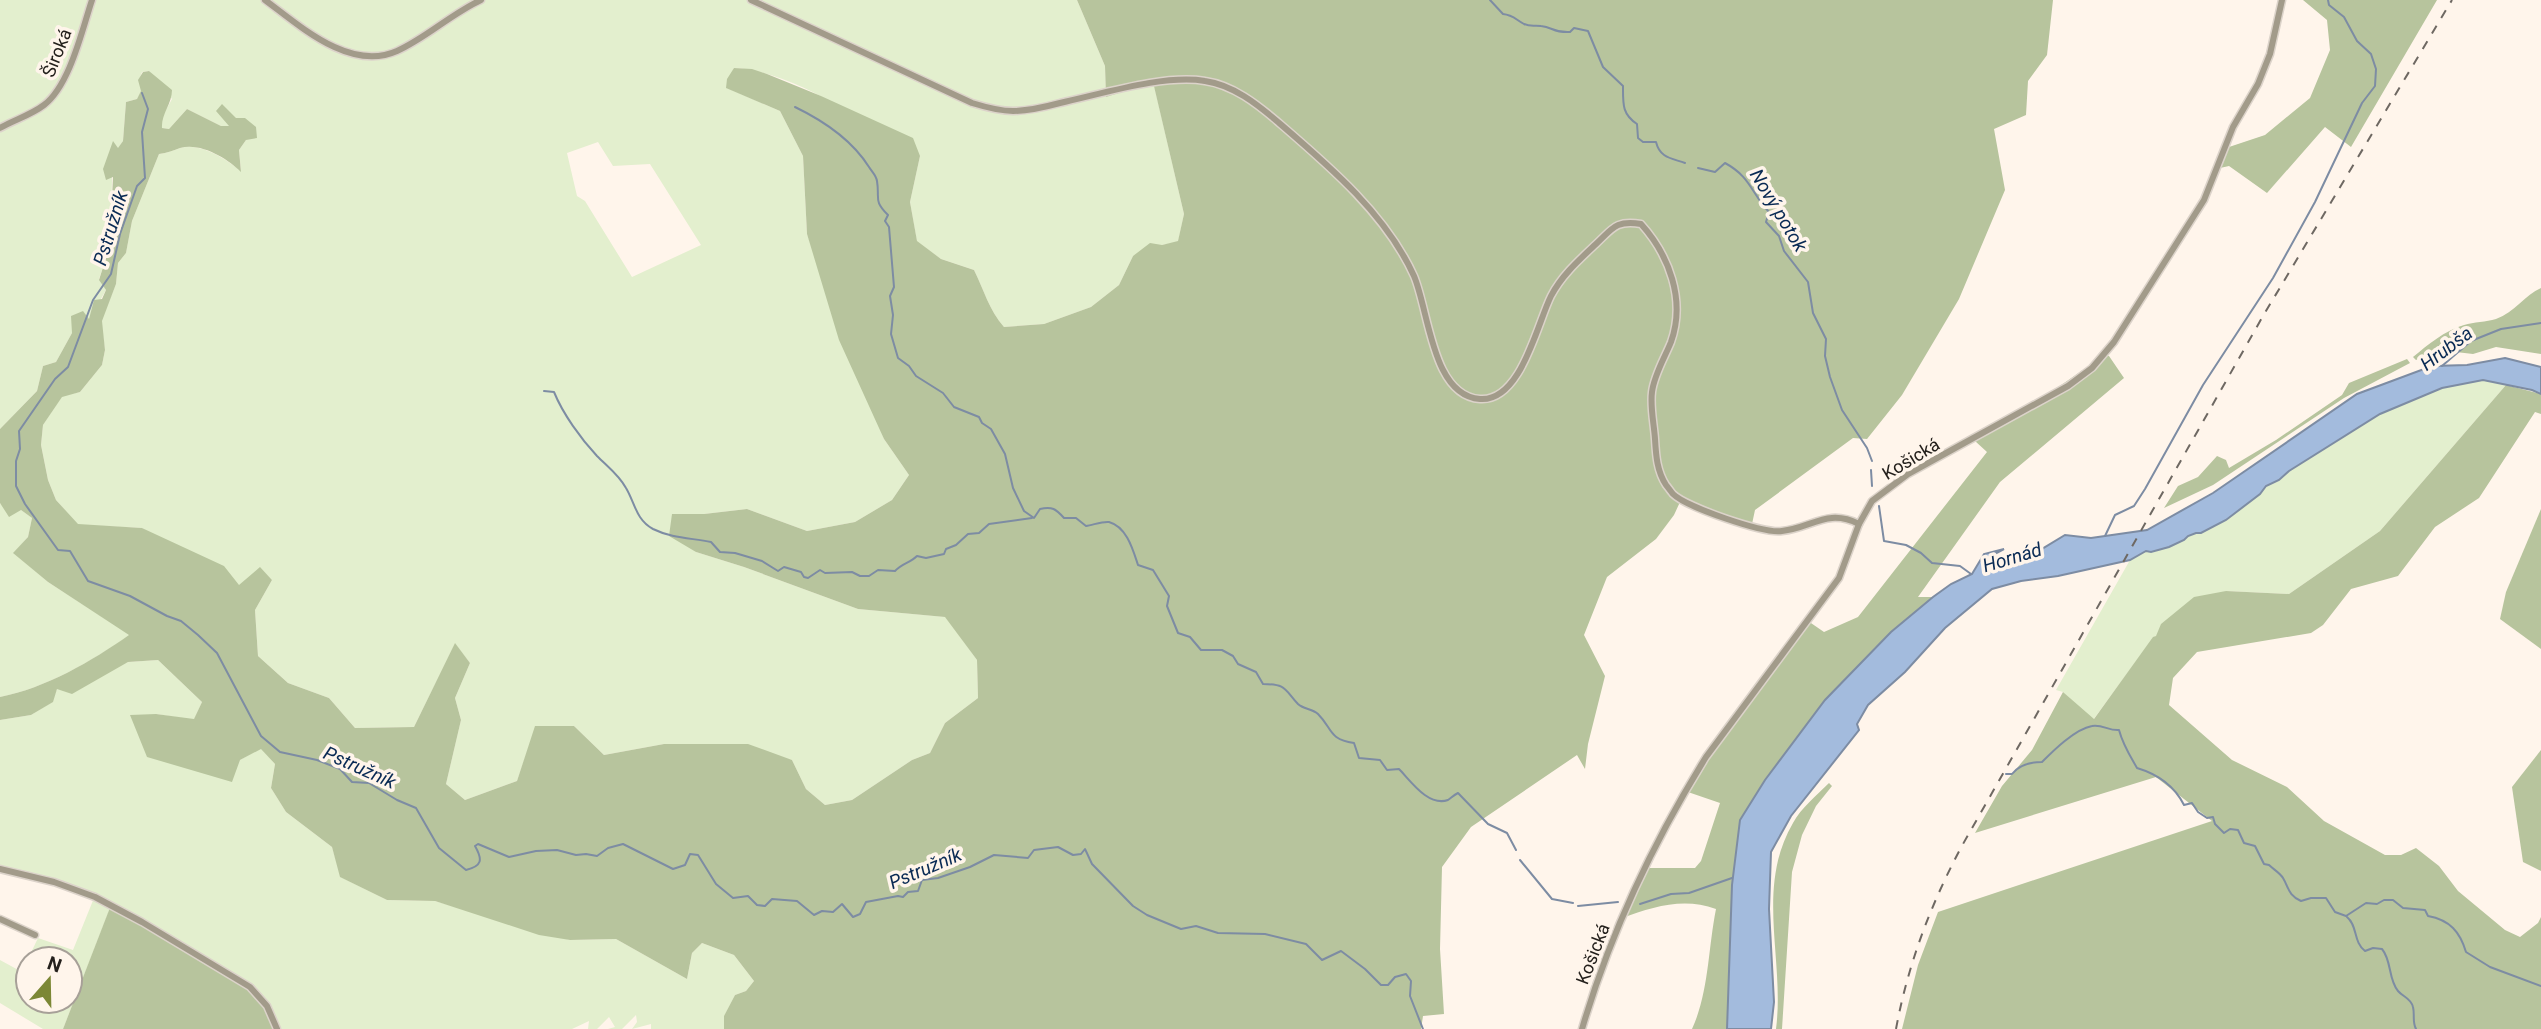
<svg xmlns="http://www.w3.org/2000/svg" width="2541" height="1029" font-family="Roboto,sans-serif">
  <style>
    .green { fill: #e3efce; fill-rule: evenodd }
    .forest { fill: #b7c49d }
    .water { fill: #a3bbdd; stroke: #7d8ca3; stroke-width: 2 }
    .lines { fill: none; stroke-linecap: round; stroke-linejoin: round }
    .stream { stroke: #7d8ca3; stroke-width: 2 }
    .minor-casing { stroke: #dcd3ca; stroke-width: 9 }
    .minor { stroke: #a29b8a; stroke-width: 6 }
    .rail { stroke: #6e6862; stroke-width: 2; stroke-dasharray: 9 9; stroke-linecap: butt }
    .labels { text-anchor: middle; stroke-width: 7; stroke-linejoin: round; paint-order: stroke }
    .street-label { font-size: 18px; fill: #24201c; stroke: #fff5eb }
    .water-label { font-size: 19px; font-style: italic; fill: #092a54; stroke: #fff5eb }
  </style>
  <rect width="100%" height="100%" fill="#fff5eb"/>
  <!-- green -->
  <g class="green">
    <path d="M0,0h1077l28,66 1,30 47,-15 31,133 -6,28 -16,3 -29,11 -14,29 -28,22 -47,17 -40,3c-15,-17 -20,-37 -30,-57l-33,-11 -24,-17 -7,-40 10,-46c-52,-32 -126,-85 -186,-88l-7,20 53,23 23,45 4,78 77,205 25,36 -17,25 -37,22 -48,9 -60,-22 -43,5h-32l24,38 48,15 114,42 88,8 31,43 1,38 -33,25 -15,30 -18,7 -60,40 -27,5 -19,-16 -14,-29 -128,-16 -60,11 -30,-29h-38l-19,55 -52,19 -19,-16 15,-64 -6,-22 15,-35 -15,-19 -41,83 -59,1 -26,-30 -41,-15 -30,-27 -3,-46 17,-30 -12,-12 -21,18 -97,-58 -64,-3 -22,-25 -8,-20 -7,-35 2,-20 19,-29 18,-4 22,-27 3,-15 -4,-29 15,-37 2,-21 8,-10 6,-32 27,-67c8,-1 15,-4 21,-6 21,-6 47,12 61,23l-2,-21 7,-10 -16,-14h-9l-34,-17 -18,20 -8,-1v-9l11,-20 -23,-28 -7,1 -3,8 3,11 -5,8 -11,3 -3,39 -5,8 -5,-7 -2,77 -5,13 -1,29 -6,18 7,11 -17,30 -17,13 -16,29 -13,4 -6,25 -37,38zM598,142l15,24 37,-2 51,81 -69,32 -47,-76 -8,-5 -10,-43z"/>
    <path d="M2483,380l23,5 -126,146 -91,63 -63,-3 -73,47 -60,82 -30,-28 -7,-2 74,-130 16,-9 5,1 18,-5 15,-7 3,-4 29,-10 44,-32 6,-8 13,-6 10,-9 91,-57 62,-26z"/>
    <path d="M0,503l4,4 17,3 11,8 -4,19 -14,16 34,29 82,53c-38,26 -84,53 -130,62z"/>
    <path d="M158,660l44,42 -8,18 -38,-6 84,46 21,-12 14,16 -4,24 15,24 46,35 9,30 46,23 48,1 135,39 46,-1 71,40 5,-26 10,-10 32,12 20,26 -8,10 -11,4 -11,22v12h-73v-5l-19,5 5,-7 -1,-7 -14,14h-14l7,-2 -6,-10 -12,12h-9l1,-8 -17,8h-295l-166,-123 -48,123h-20l-43,-26v-43l22,12 6,-12v41h42v-42h-42l10,-21 35,12 21,-52 -40,-16 -54,-13v-149l31,-5 21,-13 5,-13 71,-27z"/>
  </g>
  <!-- forest -->
  <g class="forest">
    <path d="M1077,0h976l-6,55 -19,26 -2,34 -32,14 11,61 -46,109 -57,96 -35,44 -14,-1 -98,72 -3,14 -72,-22 -6,13 -18,24 -49,38 -23,58 21,41 -17,68 -3,25 -8,-14 -106,72 -29,40 -2,82 4,65 -21,2 -2,13h-697v-13l11,-21 11,-4 8,-10 -20,-26 -32,-12 -10,10 -5,26 -71,-40 -46,1 -31,-5 -104,-34 -48,-1 -47,-23 -8,-30 -46,-35 -15,-24 4,-24 -14,-15 -21,11 -8,22 -85,-25 -17,-42 26,-1 38,5 8,-17 -44,-42 -30,2 -56,32 -15,-5 -4,13 -22,13 -31,5v-23c46,-9 92,-36 129,-62l-81,-53 -35,-29 15,-16 4,-19 -11,-8 -12,7 -9,-14v-74l37,-38 6,-25 13,-4 16,-29 -1,-17 12,-5 6,8 5,-19 8,-1 4,-9 -7,-10 6,-19 1,-29 5,-13 2,-42 -7,3 -3,-11 10,-28 5,7 5,-7 3,-39 11,-3 4,-8 -3,-11 5,-8 6,-1 23,19c0,14 -11,24 -10,38l7,1 18,-20 34,17h8l-13,-15 6,-7 14,14h9l11,9 1,11 -11,2 -7,10 2,22c-13,-13 -40,-30 -61,-24 -6,2 -13,5 -21,6l-27,67 -6,32 -8,10 -2,21 -14,37 3,29 -3,15 -22,27 -18,5 -19,28 -2,20 7,35 8,20 22,24 64,4 82,38 15,19 21,-18 12,13 -17,30 3,46 30,27 41,15 26,30 59,-1 41,-84 15,20 -15,35 6,22 -15,64 19,16 52,-19 18,-55h39l30,29 60,-11h84l44,16 14,29 19,16 27,-5 60,-40 18,-7 15,-30 33,-25 -1,-38 -32,-43 -87,-8 -114,-42 -48,-15 -27,-16 3,-22h32l43,-5 60,22 48,-9 37,-22 17,-25 -25,-36 -45,-99 -32,-106 -4,-78 -23,-45 -54,-23 1,-9 7,-11 18,1 15,5 54,22 92,42 7,18 -10,46 7,39 24,18 33,11c10,20 15,40 30,57l40,-3 47,-17 28,-22 14,-29 17,-13 12,2 16,-4 6,-27 -31,-132 -47,15 -1,-31z"/>
    <path d="M2303,0h134l-86,147 -26,-20 -58,66 -38,-27 -9,2 6,-20 39,-13 45,-37 20,-48 -3,-30z"/>
    <path d="M2541,288v66l-45,-7 -23,7 -34,-4 -23,10 -3,-3c16,-13 31,-26 51,-32 10,-3 22,-3 32,-6 19,-7 29,-24 45,-31z"/>
    <path d="M2100,354l9,2 15,22 -124,104 -82,115h15l-42,35 -66,68 -60,80 -35,188 -3,61h-35c17,-37 16,-80 24,-120 -33,-12 -63,-2 -94,9l23,-50h50l6,-7 19,-58 -35,-12c33,-62 79,-115 123,-170l16,11 34,-15 129,-165 -12,-11 46,-28 72,-50z"/>
    <path d="M2407,359l3,4 -66,35 -131,87 -49,23 14,-22 20,-9 19,-21 9,4 3,8 47,-28 66,-45 7,-12z"/>
    <path d="M2506,385l35,9v20l-6,-2 -56,86 -44,29 -37,49 -47,13 -28,36 -12,8 -114,19 -24,26 -4,27 63,55 55,27 37,34 61,34h16l15,-7 23,18 19,25 47,39 15,7 18,-14 3,-6v112h-639l16,-64 20,-53 274,-91 -56,-44 -181,56 27,-47 30,-36 31,-58 31,27 59,-82 3,-1 5,-12 33,-27 32,-6 63,3 91,-63z"/>
    <path d="M2541,509v140l-41,-30 6,-27z"/>
    <path d="M2541,750v121l-18,-9 -11,-75z"/>
    <path d="M1829,783l3,3 -16,20 -14,29 -10,37 -10,157h-6c9,-69 -21,-141 17,-206 8,-15 24,-28 36,-40z"/>
    <path d="M111,905l148,91 18,33h-214z"/>
  </g>
  <!-- water -->
  <path class="water" d="M2505,358l36,9v27l-9,-4 -49,-10 -41,8 -62,26 -91,57 -10,9 -13,6 -6,8 -34,26 -25,13h-5l-8,3 -4,4 -15,7 -18,5 -5,-1 -16,9 -72,16 -37,5 -29,8 -47,39 -40,44 -37,33 -11,19 2,6 -68,86 -20,36 -2,57 5,93 -3,27h-44l5,-144 8,-65 25,-40 60,-80 66,-68 42,-35 18,-13 21,-10 12,-20 20,-5 -17,9 -4,5 2,4 42,-9 38,-23 26,3 56,-8 66,-37 144,-99 75,-28 35,-1z"/>
  <g class="lines">
    <!-- stream -->
    <g class="stream">
      <path d="M1490,0l13,14c10,1 12,5 21,10 6,3 11,1 17,2 12,1 12,7 29,6l4,-4 14,3 15,36 20,19c0,18 -1,28 14,38l1,14 5,4h13c4,16 15,16 29,21"/>
      <path d="M142,93l6,16 -6,23 3,46 -8,8 -17,48 -9,40 -18,26 -25,67 -13,12 -36,52 1,18 -4,12v25l9,18 33,46 12,1 18,30 42,15 37,20 14,5 17,14 19,18 44,83 19,16 37,8 23,9 12,13 17,1 28,17 19,8 23,40 27,22c16,-4 17,-10 9,-24l3,-2 31,13 27,-6 21,-1 19,5 10,-1 11,2 11,-8 15,-4 50,25 12,-4 5,-11 8,1 18,29 17,14 15,-2 9,9 8,1 7,-7 25,2 17,14 8,-4 11,1 9,-8 11,13 7,-3 6,-12 32,-6 5,1 5,-5 10,-1 4,-11 16,-2 32,-11 24,-12 34,3 6,-8 24,-3 15,8 8,-1 4,-5 7,15 41,42 14,9 34,14 15,-3 22,7 47,1 41,10 16,16 19,-9 24,18 16,16h7l7,-8 11,-3 5,7 -1,15 13,33"/>
      <path d="M795,107c29,14 57,33 74,60 3,5 7,8 8,14 3,18 -4,19 11,34l-3,6 4,6 5,60 -4,9 3,19 -2,19 7,24 11,8 7,10 27,17 11,14 25,10 3,6 9,6 14,25 8,34 11,23 10,7 6,-9c12,-3 16,0 24,9h12l10,8c7,-1 17,-5 23,-4 18,5 24,28 29,43l15,5 16,26 -2,10 11,27 12,4 11,13h21l11,6 5,8 18,8 7,12c24,0 21,5 35,20 5,5 15,5 20,10 15,15 10,25 36,29l5,15 21,2 7,10 12,-1c11,11 29,38 49,31 3,-2 6,-5 10,-7l30,31 19,9 9,17"/>
      <path d="M1698,168l17,4 10,-9c26,14 26,30 44,49l-3,10 13,14 5,15 24,31 5,31 13,26 -1,17 5,21 12,33 25,38 5,13"/>
      <path d="M2442,366l29,-25 30,-12 40,-6"/>
      <path d="M544,391l10,1c9,22 27,47 43,64 11,11 22,19 29,32 9,15 10,32 27,41 18,9 38,9 58,13l9,10 15,1 27,8 16,10 6,-4 17,5 3,5 4,1 12,-8 5,3 27,-1 8,4h9l9,-6 17,1c7,-8 15,-8 22,-15l9,2 18,-4 2,-5 10,-4 12,-11 11,-1 10,-9 43,-6"/>
      <path d="M1871,470l1,16"/>
      <path d="M1879,506l5,35 22,4 15,8 11,10 28,3 11,8"/>
      <path d="M2105,536l10,-21 19,-9 11,-17 58,-104 70,-107 42,-76 47,-99 13,-17 1,-17 -5,-15 -14,-13 -13,-24 -15,-12 -1,-5"/>
      <path d="M2006,774h6c7,-9 18,-12 30,-12 11,-11 33,-33 50,-36 10,-2 17,5 27,4 4,15 10,24 18,38 20,6 37,17 47,37l8,-2 6,9 9,6 6,-1 2,7 9,9 6,-4 8,1 6,13 11,3 9,18 5,1c4,4 11,8 14,13 6,10 5,17 18,23l10,-3h15l9,14 11,4 20,-13 11,1 7,-4h9l10,8 22,2 3,6c22,4 32,16 38,36l24,15 51,19"/>
      <path d="M1520,860l32,39 21,4"/>
      <path d="M1640,904l31,-10 18,-1 43,-15"/>
      <path d="M1578,906l40,-4"/>
      <path d="M2347,917c11,9 6,25 18,34l8,-3 9,1c10,12 6,30 16,42 5,6 13,7 15,16 2,8 -1,14 3,22"/>
    </g>
    <defs>
      <g id="minor">
        <path d="M265,0c35,26 85,72 132,51 29,-13 54,-37 84,-51"/>
        <path d="M751,0l221,103c13,4 27,8 41,8 15,0 32,-4 47,-8 42,-9 104,-29 145,-22 28,4 52,23 73,41 50,43 108,92 136,154 15,35 18,120 66,123 41,3 57,-75 71,-103 11,-21 28,-36 45,-52 17,-16 20,-24 45,-20 28,31 45,76 30,118 -6,15 -17,33 -19,50 -2,15 2,32 3,47 1,17 2,32 11,46 1,1 6,8 7,9 13,13 91,40 109,37 30,-3 45,-23 77,-7"/>
        <path d="M0,128c14,-8 31,-13 44,-23 26,-20 38,-75 48,-105"/>
        <path d="M0,869l54,13 41,15 47,25 108,65 17,19 10,23"/>
        <path d="M0,919l35,16"/>
        <path d="M1582,1029c28,-95 72,-188 124,-272l133,-179 20,-54 13,-23 36,-27 160,-88 24,-18 22,-26 90,-142 29,-73 25,-43 12,-30 12,-54"/>
      </g>
    </defs>
    <!-- minor casing -->
    <use href="#minor" class="minor-casing"/>
    <!-- minor -->
    <use href="#minor" class="minor"/>
    <!-- rail -->
    <path class="rail" d="M1896,1029c12,-65 35,-126 67,-185l300,-528 189,-316"/>
  </g>
  <g class="labels">
    <!-- street labels -->
    <g class="street-label">
      <text transform="translate(57 53) rotate(-68)" y="6">Široká</text>
      <text transform="translate(1911 459) rotate(-31)" y="6">Košická</text>
      <text transform="translate(1593 954) rotate(-69)" y="6">Košická</text>
    </g>
    <!-- water labels -->
    <g class="water-label">
      <text transform="translate(1779 210) rotate(59)" y="7">Nový potok</text>
      <text transform="translate(110 228) rotate(-73)" y="7">Pstružník</text>
      <text transform="translate(2446 348) rotate(-37)" y="7">Hrubša</text>
      <text transform="translate(2012 557) rotate(-17)" y="7">Hornád</text>
      <text transform="translate(360 767) rotate(24)" y="7">Pstružník</text>
      <text transform="translate(925 868) rotate(-23)" y="7">Pstružník</text>
    </g>
  </g>
  <!-- north arrow -->
  <g transform="translate(49 980) rotate(20)"><circle r="33" fill="#fff5eb" stroke="#a7a098" stroke-width="2"/>
  <path d="M0-5L12 26L0 18L-12 26Z" fill="#7c8735"/>
  <text y="-10" font-size="19" font-weight="bold" text-anchor="middle" fill="#24201c">N</text>
  </g>
</svg>
